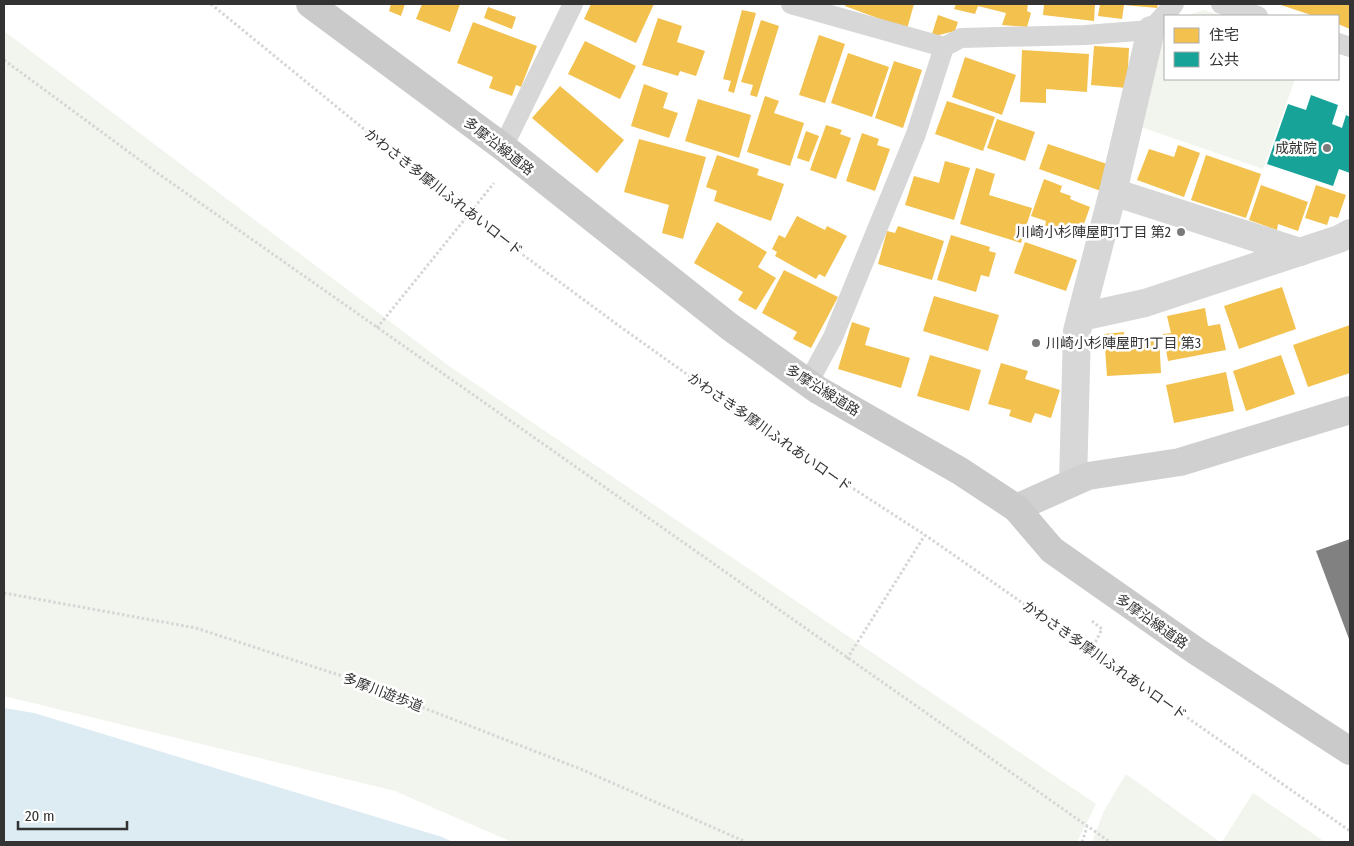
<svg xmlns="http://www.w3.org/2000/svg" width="1354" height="846" font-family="'Fira Sans Condensed','Noto Sans JP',sans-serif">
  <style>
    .green { fill: #f1f5ed }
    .water { fill: #ddebf3 }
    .homes { fill: #f2c14e }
    .public { fill: #17a398 }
    .building { fill: #818181 }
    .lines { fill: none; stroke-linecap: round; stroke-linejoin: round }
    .path { stroke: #d6d6d6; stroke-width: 3; stroke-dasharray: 2.5 2.5; stroke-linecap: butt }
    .lane { stroke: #d7d7d7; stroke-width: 20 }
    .street { stroke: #d7d7d7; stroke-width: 28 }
    .secondary { stroke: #d0d0d0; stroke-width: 28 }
    .primary { stroke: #cacaca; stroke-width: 28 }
    .poi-dot { fill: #7a7a7a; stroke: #fff; stroke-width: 2 }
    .labels { text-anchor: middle; stroke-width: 5; stroke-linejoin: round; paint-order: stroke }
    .street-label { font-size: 14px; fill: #333; stroke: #fff }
    .poi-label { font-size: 14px; fill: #333; stroke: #fff; text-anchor: end }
  </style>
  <rect width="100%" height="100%" fill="#fff"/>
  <!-- green -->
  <g class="green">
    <path d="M1203,10l21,6h-38z"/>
    <path d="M1165,25v54h130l-32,90 -128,-44z"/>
    <path d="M4,31l445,335 647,438 -19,38h-565l-117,-51 -391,-95z"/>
    <path d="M1126,774l94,68h-128l12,-31z"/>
    <path d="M1253,793l72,49h-103z"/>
  </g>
  <!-- water -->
  <path class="water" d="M4,708l30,5 408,124 11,5h-449z"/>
  <!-- homes -->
  <g class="homes">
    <path d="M391,4h14l-4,12 -12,-5z"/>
    <path d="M422,4h38l-10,28 -34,-13z"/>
    <path d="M591,4h63l-18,39 -52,-24z"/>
    <path d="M846,4h68l-7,25 -62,-23z"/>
    <path d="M956,4h72l-1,7 4,2 -4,14 -25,-2 4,-12 -28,-7 -3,8 -21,-5z"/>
    <path d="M1044,4h51l-1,17 -51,-6z"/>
    <path d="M1100,4h58l-1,4 -33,-3 -2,14 -24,-3z"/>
    <path d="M1278,4h72v25l-12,-5v-8h-24z"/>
    <path d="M488,7l28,10 -4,12 -28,-11z"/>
    <path d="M742,10l14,3 -22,80 -6,-2 3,-10 -8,-2z"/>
    <path d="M938,15l20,7 -3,9 -24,6z"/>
    <path d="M658,18l24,8 -5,16 28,9 -9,25 -16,-5 -2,5 -36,-11z"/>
    <path d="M761,20l18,6 -22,71 -7,-2 3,-10 -12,-3z"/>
    <path d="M473,22l64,24 -16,41 -5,-2 -4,11 -23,-8 4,-11 -36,-14z"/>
    <path d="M819,35l26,9 -20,59 -26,-8z"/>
    <path d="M585,41l51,25 -16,33 -52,-25z"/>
    <path d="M1094,46l35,2 -2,40 -36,-3z"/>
    <path d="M1022,50l67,4 -2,38 -41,-3v14l-26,-1z"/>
    <path d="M848,53l41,14 -17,50 -41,-14z"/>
    <path d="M965,57l51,18 -14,40 -50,-18z"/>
    <path d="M894,61l28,9 -19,58 -28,-10z"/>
    <path d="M644,84l24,9 -5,15 15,5 -9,25 -38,-12z"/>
    <path d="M560,86l64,54 -27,33 -65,-55z"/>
    <path d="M765,96l14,5 -5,12 30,10 -14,43 -43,-14z"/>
    <path d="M698,99l53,16 -12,43 -54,-17z"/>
    <path d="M947,101l48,16 -12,34 -48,-17z"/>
    <path d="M997,119l38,13 -10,29 -38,-13z"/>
    <path d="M826,125l16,5 -2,4 11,4 -15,41 -26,-9z"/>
    <path d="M806,131l13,5 -10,26 -12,-4z"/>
    <path d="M862,133l17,6 -2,6 13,4 -15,42 -29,-10z"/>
    <path d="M639,139l67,18 -23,82 -21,-6 7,-28 -45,-13z"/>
    <path d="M1048,144l62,21 -9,26 -62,-22z"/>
    <path d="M1178,145l22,8 -16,44 -47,-17 12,-31 25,8z"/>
    <path d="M717,155l42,14 -2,6 27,9 -13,37 -57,-20 3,-10 -11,-4z"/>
    <path d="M1206,155l55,19 -15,44 -55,-18z"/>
    <path d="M945,161l25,7 -16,52 -49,-15 9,-29 25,7z"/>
    <path d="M976,168l19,6 -6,21 43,13 -11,35 -61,-19z"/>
    <path d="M1044,179l18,7 -2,6 11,4 -1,3 20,8 -11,31 -34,-12 1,-5 -15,-5z"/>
    <path d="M1261,185l47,17 -10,29 -20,-7 -1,6 -28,-10z"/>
    <path d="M1316,185l30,10 -8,23 -8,-2 -3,9 -22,-7z"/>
    <path d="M797,216l28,14 2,-4 20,10 -22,41 -6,-3 -3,5 -41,-23 2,-4 -5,-3 7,-14 6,3z"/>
    <path d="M717,222l50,30 -9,15 18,11 -20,32 -18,-10 5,-8 -49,-29z"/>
    <path d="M898,226l46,15 -12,39 -54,-16 9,-33 8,2z"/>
    <path d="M951,235l39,12 -1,4 7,2 -7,24 -8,-2 -5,17 -39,-12z"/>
    <path d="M1025,242l52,18 -11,31 -52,-18z"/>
    <path d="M784,270l54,27 -27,51 -18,-9 4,-7 -35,-19z"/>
    <path d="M1282,287l14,42 -57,20 -15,-43z"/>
    <path d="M934,296l65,19 -11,36 -65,-20z"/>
    <path d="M1205,308l3,18 12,-2 6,26 -58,11 -5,-27 8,-1 -4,-17z"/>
    <path d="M852,322l18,6 -5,17 45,13 -9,30 -63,-19z"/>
    <path d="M1350,325v48l-42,14 -15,-42z"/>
    <path d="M1124,332v6l35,-2 2,37 -54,3 -3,-42z"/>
    <path d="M930,355l51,15 -12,41 -52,-15z"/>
    <path d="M1281,355l14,39 -49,17 -13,-40z"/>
    <path d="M1001,363l27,8 -3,8 35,11 -9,28 -16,-5 -4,10 -22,-7 2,-6 -23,-6z"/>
    <path d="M1226,372l8,39 -60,12 -8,-38z"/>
  </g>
  <!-- public -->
  <path class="public" d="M1311,95l27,10 -6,19 10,4 4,-13 4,2v56l-11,-4 -6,17 -66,-22 21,-60 18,6z"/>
  <!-- building -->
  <path class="building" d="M1350,539v99l-1,1 -33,-88z"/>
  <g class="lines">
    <!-- path -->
    <g class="path">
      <path d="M211,4l258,211 153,113 167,119 136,88 425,296"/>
      <path d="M4,60l152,112 954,670"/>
      <path d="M377,328l117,-145"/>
      <path d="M4,593l192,35 146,48 241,94 163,72"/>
      <path d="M1091,651l11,-22 -10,-8"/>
      <path d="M847,659l78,-124"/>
      <path d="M1082,842l5,-15"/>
    </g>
    <!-- lane -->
    <g class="lane">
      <path d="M791,4l153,43 17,-9 124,-3 66,-5 23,-26"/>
      <path d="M1221,4l37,12"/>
      <path d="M1338,43l12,4"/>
      <path d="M503,147l70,-143"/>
      <path d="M808,383l25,-46 83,-203 28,-87"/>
    </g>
    <!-- street -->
    <g class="street">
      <path d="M1113,192l187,60"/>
      <path d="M1081,317l64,-14 194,-64 11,-6"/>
      <path d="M1073,482l4,-151 36,-139 38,-162"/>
    </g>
    <!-- secondary -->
    <path class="secondary" d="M1016,508l72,-32 92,-14 170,-52"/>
    <!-- primary -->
    <path class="primary" d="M310,4l193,143 227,180 88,63 142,81 56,37 36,42 144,101 154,100"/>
  </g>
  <!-- markers -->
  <g class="poi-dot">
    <circle cx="1327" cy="148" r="5"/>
    <circle cx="1181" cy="232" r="5"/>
    <circle cx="1036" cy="343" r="5"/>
  </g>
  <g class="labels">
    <!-- street labels -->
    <g class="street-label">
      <text transform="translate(499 146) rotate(38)" y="5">多摩沿線道路</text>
      <text transform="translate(444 192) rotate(38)" y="5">かわさき多摩川ふれあいロード</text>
      <text transform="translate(823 390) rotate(32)" y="5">多摩沿線道路</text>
      <text transform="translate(770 432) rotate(35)" y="5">かわさき多摩川ふれあいロード</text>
      <text transform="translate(1152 621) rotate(35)" y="5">多摩沿線道路</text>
      <text transform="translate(1105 660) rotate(35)" y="5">かわさき多摩川ふれあいロード</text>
      <text transform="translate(383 692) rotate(21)" y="5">多摩川遊歩道</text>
    </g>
    <!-- poi labels -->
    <g class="poi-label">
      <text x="1317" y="153">成就院</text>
      <text x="1171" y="237">川崎小杉陣屋町1丁目 第2</text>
      <text x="1046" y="348" text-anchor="start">川崎小杉陣屋町1丁目 第3</text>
    </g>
  </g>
  <!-- border -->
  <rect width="1354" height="846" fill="none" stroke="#333333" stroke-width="10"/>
  <!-- legend -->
  <rect x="1164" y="15" width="175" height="65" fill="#ffffff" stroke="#adadad"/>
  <rect x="1174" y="28" width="25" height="15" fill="#f2c14e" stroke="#adadad"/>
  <text x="1209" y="40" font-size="15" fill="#333333">住宅</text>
  <rect x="1174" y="52" width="25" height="15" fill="#17a398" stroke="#adadad"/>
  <text x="1209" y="65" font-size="15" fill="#333333">公共</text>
  <!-- scale -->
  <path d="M18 821v8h109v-8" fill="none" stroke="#333333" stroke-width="2.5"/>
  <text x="25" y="821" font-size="15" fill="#333333" stroke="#ffffff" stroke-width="4" paint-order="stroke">20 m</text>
</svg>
